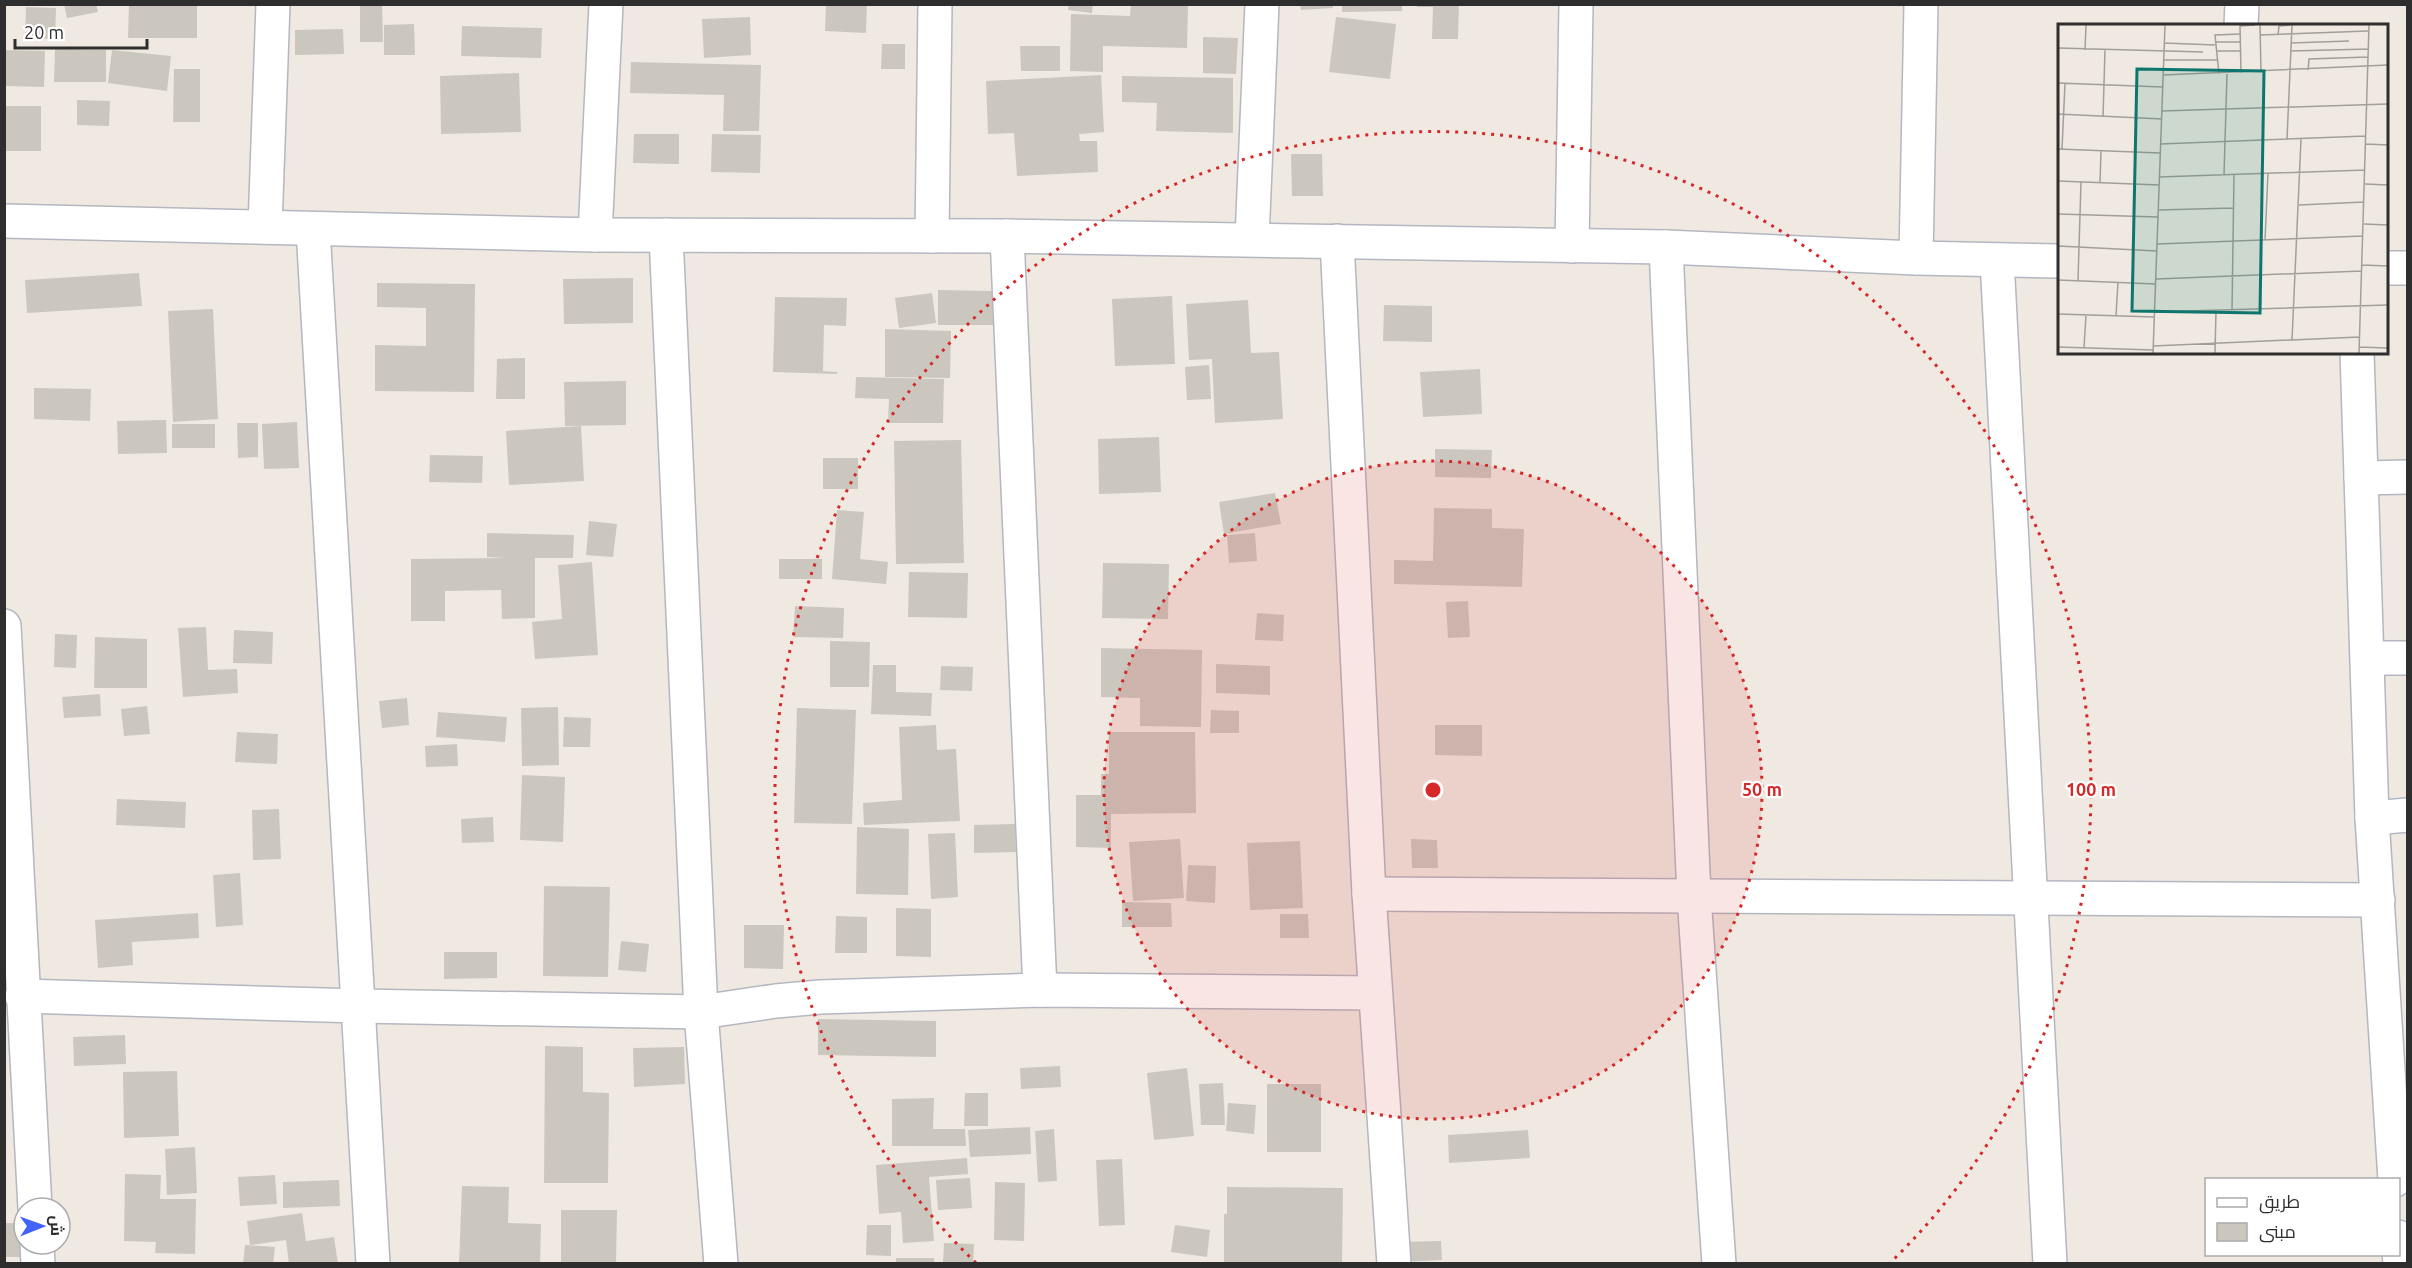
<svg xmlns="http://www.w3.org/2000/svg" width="2412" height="1268" font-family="Ubuntu,Cairo,sans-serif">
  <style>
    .building { fill: #cbc7bf }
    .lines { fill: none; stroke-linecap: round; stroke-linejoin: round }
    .minor-casing { stroke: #b4b7c1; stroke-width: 36 }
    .minor { stroke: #fff; stroke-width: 33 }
    .ring { fill: none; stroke: #d62828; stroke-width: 3; stroke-dasharray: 3 6 }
    .inset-road { fill: none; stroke: #a29e99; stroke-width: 1.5 }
    .view { fill: #0f766e; fill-opacity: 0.15; stroke: #0f766e; stroke-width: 3 }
    .inset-edge { fill: none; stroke: #2e2e2e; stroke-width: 3 }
    .centre { fill: #d62828; stroke: #fff; stroke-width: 3 }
    .ring-label { font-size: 18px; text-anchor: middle; font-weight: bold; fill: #d62828; stroke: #fff; stroke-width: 4.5; stroke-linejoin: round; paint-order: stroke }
  </style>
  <rect width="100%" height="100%" fill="#efe9e1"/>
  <!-- building -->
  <g class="building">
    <path d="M64,4h32l2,8 -31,6z"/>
    <path d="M129,4h68v34h-69z"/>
    <path d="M360,4h22l1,38h-23z"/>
    <path d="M826,4h41l-1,29 -41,-2z"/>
    <path d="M1069,4h24l-1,9 -24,-3z"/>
    <path d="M1131,4h57l-1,44 -84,-2v26l-33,-1 1,-57 59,2z"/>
    <path d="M1300,4h32l1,4 -32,2z"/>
    <path d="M1342,4h60v7l-60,1z"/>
    <path d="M1417,4h42l-1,35h-26l1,-32h-16z"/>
    <path d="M26,7l30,1 -1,31 -30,-1z"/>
    <path d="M750,17l1,38 -47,3 -2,-39z"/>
    <path d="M1336,17l60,7 -6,55 -61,-7z"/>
    <path d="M414,24l1,31h-31v-30z"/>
    <path d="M462,26l80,2 -1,30 -80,-2z"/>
    <path d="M343,29l1,25 -49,1v-25z"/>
    <path d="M1203,37l35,1 -2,36 -33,-1z"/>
    <path d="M882,44h23v25h-24z"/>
    <path d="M1020,46h40v25h-39z"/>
    <path d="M55,49l51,1v32h-52z"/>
    <path d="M4,50l41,1 -1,36 -40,-1z"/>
    <path d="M112,50l59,6 -4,35 -59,-8z"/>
    <path d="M631,62l130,3 -2,66h-36l1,-36 -94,-2z"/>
    <path d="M174,69h26v53h-27z"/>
    <path d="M519,73l2,59 -80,2 -1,-58z"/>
    <path d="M1101,75l3,57 -25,2 1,7h17l1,31 -81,4 -3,-43 -26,1 -2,-53z"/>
    <path d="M1122,76l111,2v55l-77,-2 1,-28 -35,-1z"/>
    <path d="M77,100l33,1 -1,25 -32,-1z"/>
    <rect x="4" y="106" width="37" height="45"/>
    <path d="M634,134h45v30l-46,-1z"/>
    <path d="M712,134l49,1 -1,38 -49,-1z"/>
    <path d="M1291,154h31l1,42h-31z"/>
    <path d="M139,273l3,33 -115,7 -2,-33z"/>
    <path d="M633,278v45l-69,1 -1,-45z"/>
    <path d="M377,283l98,1 -1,108 -99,-1v-46l51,1v-38l-49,-1z"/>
    <path d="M938,290l54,1 1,34h-55z"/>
    <path d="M932,293l4,30 -37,5 -4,-30z"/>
    <path d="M1172,296l3,68 -60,2 -3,-67z"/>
    <path d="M775,297l72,1 -1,28 -22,-1 -1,46 14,1v2l-64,-2z"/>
    <path d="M1248,300l3,53 28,-1 4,67 -68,4 -3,-64 -23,1 -3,-56z"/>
    <path d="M1384,305l48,1v36l-49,-1z"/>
    <path d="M213,309l5,110 -45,3 -5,-111z"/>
    <path d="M885,329l66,2 -1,47 -65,-1z"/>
    <path d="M525,358v41h-29l1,-40z"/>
    <path d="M1209,365l2,34 -24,1 -2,-33z"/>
    <path d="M1480,369l2,45 -59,3 -3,-45z"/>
    <path d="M856,377l88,2 -1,44h-55l1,-24 -34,-1z"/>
    <path d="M626,381v44l-61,1 -1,-44z"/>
    <path d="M34,388l57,1 -1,32 -56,-2z"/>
    <path d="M166,420l1,33 -49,1 -1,-33z"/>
    <path d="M297,422l2,46 -35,1 -2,-45z"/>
    <path d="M237,423h21v34l-20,1z"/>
    <rect x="172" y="424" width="43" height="24"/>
    <path d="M581,426l3,55 -75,4 -3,-54z"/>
    <path d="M1159,437l2,55 -62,2 -1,-55z"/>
    <path d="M961,440l3,123 -68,1 -2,-123z"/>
    <path d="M1435,449l57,1 -1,28 -56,-1z"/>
    <path d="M430,455l53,1 -1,27 -53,-1z"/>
    <rect x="823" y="458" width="35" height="31"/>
    <path d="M1275,493l6,31 -57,10 -5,-32z"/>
    <path d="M1434,508l58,1v19l32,1 -2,58 -128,-3v-24l39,1z"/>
    <path d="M837,510l27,2 -4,47 28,3 -2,22 -54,-5z"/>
    <path d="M589,521l28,3 -4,33 -27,-2z"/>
    <path d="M487,533l87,2 -1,23h-38v60l-33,1 -1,-29 -56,1v30h-34v-62l95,-1 -19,-1z"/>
    <path d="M1255,533l2,28 -28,2 -2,-28z"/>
    <rect x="779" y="559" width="43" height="20"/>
    <path d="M592,562l6,93 -63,4 -3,-37 30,-3 -4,-54z"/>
    <path d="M1103,563l66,1 -1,55 -66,-1z"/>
    <path d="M909,572l59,1 -1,45 -59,-1z"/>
    <path d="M1468,601l2,36 -22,1 -2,-36z"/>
    <path d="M795,606l49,2 -1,30 -50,-1z"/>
    <path d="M1257,613l27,2 -1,26 -28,-1z"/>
    <path d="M206,627l2,43 29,-1 1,24 -55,4 -5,-69z"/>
    <path d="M234,630l39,2 -1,32 -39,-1z"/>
    <path d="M55,634l22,1 -1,33 -22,-1z"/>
    <path d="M95,637l52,2v49h-53z"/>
    <path d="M830,641l40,1 -1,45h-39z"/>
    <path d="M1101,648l101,2 -1,77 -61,-1v-28l-39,-1z"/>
    <path d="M1216,664l54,2v29l-54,-2z"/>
    <path d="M873,665h23v27l36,1 -1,23 -60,-2z"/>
    <path d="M941,666l32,1 -1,24 -32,-1z"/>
    <path d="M100,694l1,22 -37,2 -2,-21z"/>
    <path d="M407,698l2,27 -27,3 -3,-27z"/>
    <path d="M147,706l3,28 -26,2 -3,-27z"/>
    <path d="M558,707l1,58 -37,1 -1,-58z"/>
    <path d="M797,708l59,2 -4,114 -58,-1z"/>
    <path d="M1211,710l28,1v22h-29z"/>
    <path d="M438,712l69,5 -2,25 -69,-5z"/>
    <path d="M564,717l27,1 -1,29h-27z"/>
    <path d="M936,725l1,25 19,-1 4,72 -96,4 -1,-22 39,-3 -3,-73z"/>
    <path d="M1435,725h47v31l-47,-1z"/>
    <path d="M237,732l41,2 -1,30 -42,-2z"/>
    <path d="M1109,732h86l1,81 -85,1v34l-35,-1v-52h25v-21h8z"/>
    <path d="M457,744l1,22 -32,1 -1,-21z"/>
    <path d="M522,775l43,2 -2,65 -43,-2z"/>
    <path d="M117,799l69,3 -1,26 -69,-3z"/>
    <path d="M279,809l2,50 -28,1 -1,-50z"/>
    <path d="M493,817l1,25 -32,1 -1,-24z"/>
    <path d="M1015,824l1,28 -42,1v-28z"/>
    <path d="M857,827l52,2 -1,66 -52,-1z"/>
    <path d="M955,833l3,64 -27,2 -3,-65z"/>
    <path d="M1180,839l4,59 -51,3 -4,-59z"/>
    <path d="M1411,839l26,1 1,28h-26z"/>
    <path d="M1300,841l3,67 -53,2 -3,-67z"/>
    <path d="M1188,865l28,1 -1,37 -29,-2z"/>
    <path d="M240,873l3,52 -27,2 -3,-52z"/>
    <path d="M544,886l66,1 -2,90 -65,-1z"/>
    <path d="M1122,902l49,1 1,24h-50z"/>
    <path d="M896,908l35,1v48l-35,-1z"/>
    <path d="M198,913l1,25 -67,4 1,23 -35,3 -3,-48z"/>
    <path d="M1280,914h28l1,24h-29z"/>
    <path d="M836,916l31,1v36h-32z"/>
    <path d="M744,925h40l-1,44 -39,-1z"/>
    <path d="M621,941l28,3 -3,28 -28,-2z"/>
    <path d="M444,952h53v26l-53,1z"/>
    <path d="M818,1019l118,2v36l-118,-2z"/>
    <path d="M125,1035l1,29 -52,2 -1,-29z"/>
    <path d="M545,1046l38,1v45l26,1 -1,90h-64z"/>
    <path d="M684,1047l1,37 -51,3 -1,-39z"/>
    <path d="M1060,1066l1,21 -40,2 -1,-21z"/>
    <path d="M1187,1068l7,68 -40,4 -7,-67z"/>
    <path d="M177,1071l2,65 -55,2 -1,-66z"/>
    <path d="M1223,1083l2,42h-24l-2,-41z"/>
    <rect x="1267" y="1084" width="54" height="68"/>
    <path d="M965,1093h23v33h-24z"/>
    <path d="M934,1098l-1,31h32l1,17h-74v-47z"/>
    <path d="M1228,1103l28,2 -2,29 -28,-3z"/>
    <path d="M1030,1127l1,27 -61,3 -2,-27z"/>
    <path d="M1054,1129l3,52 -19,1 -3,-51z"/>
    <path d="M1528,1130l2,28 -81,5 -1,-28z"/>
    <path d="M195,1147l2,46 -30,2 -2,-46z"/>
    <path d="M967,1158l1,16 -39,3 5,64 -31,2 -2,-31 -22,2 -3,-49z"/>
    <path d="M1122,1159l3,66 -26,1 -3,-66z"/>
    <path d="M125,1174l36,1 -1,24h36l-1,55 -40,-1 1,-11 -32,-1z"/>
    <path d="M275,1175l2,29 -37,2 -2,-29z"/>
    <path d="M970,1178l2,30 -34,2 -2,-30z"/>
    <path d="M339,1180l1,26 -57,2v-26z"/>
    <path d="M995,1182l30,1 -1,58 -30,-1z"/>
    <path d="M462,1186l47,1 -1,36 33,1 -1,40h-81z"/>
    <path d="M1227,1187l116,1 -1,76h-118v-50h3z"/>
    <path d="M561,1210h56l-1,54h-55z"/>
    <path d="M302,1213l4,28 28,-4 4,27h-49l-3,-24 -36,5 -3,-24z"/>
    <rect x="4" y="1223" width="17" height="34"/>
    <path d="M867,1225h24v31l-25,-1z"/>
    <path d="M1175,1225l35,5 -3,27 -36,-5z"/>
    <path d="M1441,1241l1,19 -41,2v-20z"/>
    <path d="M944,1243l30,1 -1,20h-30z"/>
    <path d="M245,1245l30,2 -2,17h-30z"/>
    <rect x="896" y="1258" width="38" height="6"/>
  </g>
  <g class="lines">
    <defs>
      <g id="minor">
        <path d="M2241,26l1,-22"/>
        <path d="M4,221l591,14 412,1 659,11 250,11 144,3"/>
        <path d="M265,227l8,-223"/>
        <path d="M313,229l60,1035"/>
        <path d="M595,235l11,-231"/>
        <path d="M666,235l35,777 20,252"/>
        <path d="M932,236l3,-232"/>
        <path d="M1007,236l33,754"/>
        <path d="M1252,239l10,-235"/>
        <path d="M1337,241l32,653 25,370"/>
        <path d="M1572,246l4,-242"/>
        <path d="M1666,247l28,649 25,368"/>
        <path d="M1916,258l5,-254"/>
        <path d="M1997,260l53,1004"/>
        <path d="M2386,268h22"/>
        <path d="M2357,352l15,466 23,362"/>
        <path d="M2361,478l47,-1"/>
        <path d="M4,626l31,582"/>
        <path d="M2368,658h40"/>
        <path d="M2372,818l36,-3"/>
        <path d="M1369,894l1009,6"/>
        <path d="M22,996l337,10 342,6 75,-11 44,-4 220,-7 335,3"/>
        <path d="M2398,1237l2,27"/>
        <path d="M37,1244l1,20"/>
      </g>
    </defs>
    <!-- minor casing -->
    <use href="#minor" class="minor-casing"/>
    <!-- minor -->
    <use href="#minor" class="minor"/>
  </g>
  <!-- distance rings -->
  <circle cx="1433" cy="790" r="329" fill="#d62828" fill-opacity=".12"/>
  <g class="ring">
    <circle cx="1433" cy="790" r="329"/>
    <path d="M976 1263A658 658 0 1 1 1890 1263"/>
  </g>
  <!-- overview -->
  <g transform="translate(2058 24)">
    <rect width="330" height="330" fill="#efe9e1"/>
    <path class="inset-road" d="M202,1l1,47M202,11l108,-4M220,11l1,-9 11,-1M157,18h26M106,19l51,2M233,19l58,-2M0,24l145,4M27,26l1,-25M158,27h25M233,27l77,-2M106,36h53M250,46l1,-11 59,-2M183,49l-1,-47 15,-1M161,50l-4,-39 26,-1M105,51l225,-10M0,59l105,4M104,87l226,-7M0,90l104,5M45,93l2,-67M229,115l5,-114M102,120l206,-8M308,120l22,1M0,125l102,4M4,125l3,-66M166,151l3,-101M101,153l206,-7M0,157l101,4M42,158l1,-31M307,160l23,1M241,181l65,-3M100,186l76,-2M0,190l100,3M306,200l24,1M207,216l3,-67M99,220l206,-8M0,222l99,5M304,241l26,1M98,255l206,-8M0,256l98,4M20,256l3,-98M174,286l2,-136M96,288l234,-7M0,290l96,3M58,292l2,-34M234,316l9,-201M95,322l206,-9M0,323l95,3M301,323l29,1M26,324l2,-33M95,329l12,-328M157,329l1,-42M301,329l10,-328"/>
    <path class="view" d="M79,45l127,2 -4,242 -128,-2z"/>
    <rect width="330" height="330" class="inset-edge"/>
  </g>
  <circle cx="1433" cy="790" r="9" class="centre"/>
  <g class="ring-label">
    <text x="1762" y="796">50 m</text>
    <text x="2091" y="796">100 m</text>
  </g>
  <!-- border -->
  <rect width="2412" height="1268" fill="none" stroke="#2e2e2e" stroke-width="12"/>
  <!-- legend -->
  <rect x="2205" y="1178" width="195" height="78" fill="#ffffff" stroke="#ababab" stroke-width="1.5"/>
  <rect x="2217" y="1198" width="30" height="9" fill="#ffffff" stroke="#ababab" stroke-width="1.5"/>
  <text x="2259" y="1208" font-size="18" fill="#2e2e2e">طريق</text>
  <rect x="2217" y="1223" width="30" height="18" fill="#cbc7bf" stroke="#ababab" stroke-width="1.5"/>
  <text x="2259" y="1238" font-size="18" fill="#2e2e2e">مبنى</text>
  <!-- north arrow -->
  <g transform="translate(42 1226) rotate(89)"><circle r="28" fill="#ffffff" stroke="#ababab" stroke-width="1.5"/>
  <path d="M0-4.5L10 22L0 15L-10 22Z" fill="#4264fb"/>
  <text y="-9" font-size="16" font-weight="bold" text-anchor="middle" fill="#2e2e2e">ش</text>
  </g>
  <!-- scale -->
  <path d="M15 39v9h132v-9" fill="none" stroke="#2e2e2e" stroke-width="3"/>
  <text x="24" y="39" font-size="18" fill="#2e2e2e" stroke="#ffffff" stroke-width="4.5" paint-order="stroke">20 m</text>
</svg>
